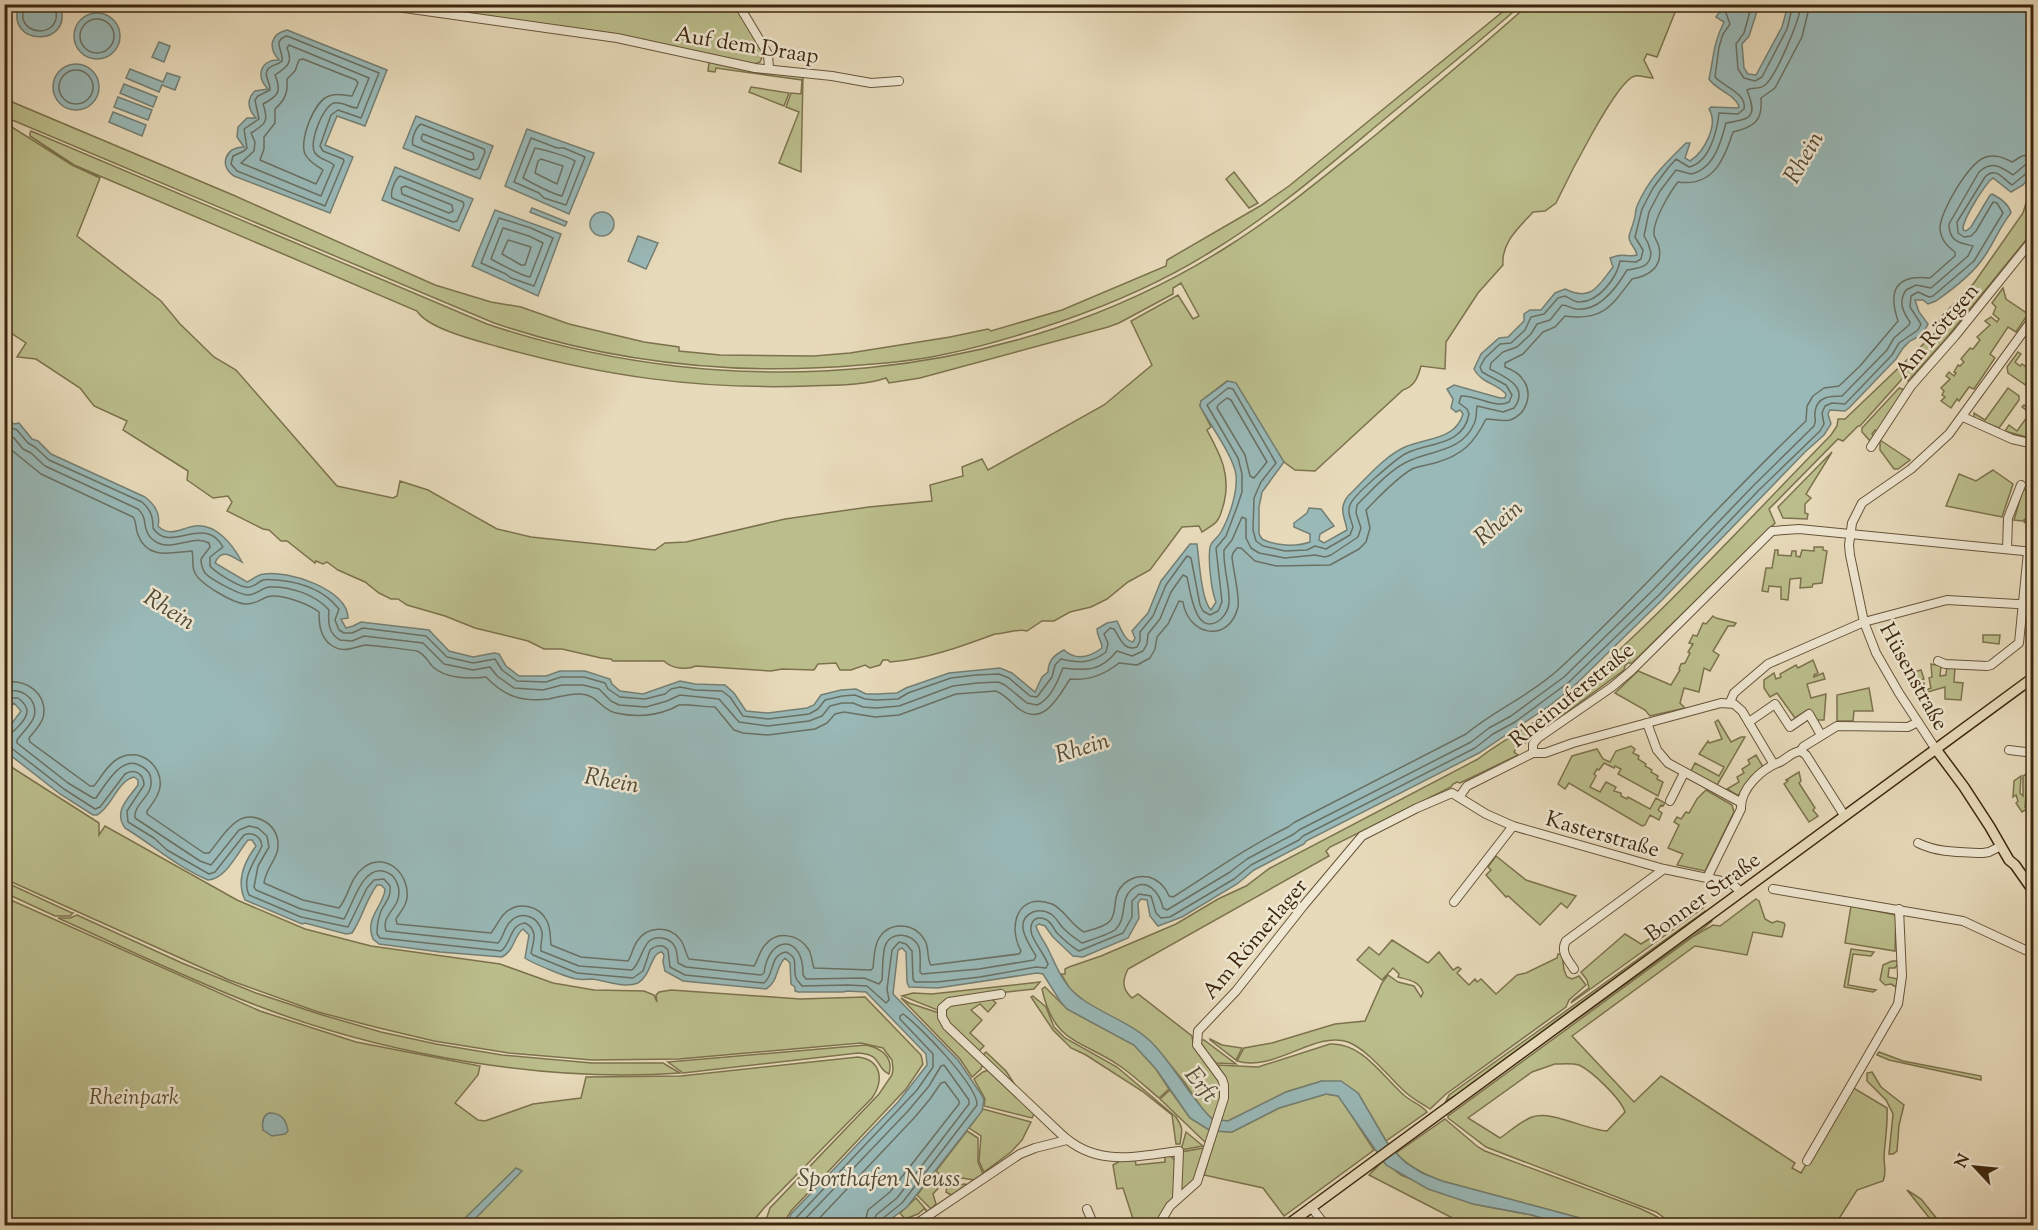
<svg xmlns="http://www.w3.org/2000/svg" width="2038" height="1230" font-family="'Sorts Mill Goudy',serif">
  <style>
    .green { fill: #bbbe8c; stroke: #7c724d; stroke-width: 1.5; fill-rule: evenodd }
    .water { fill: #99b9b8; stroke: #747f74; stroke-width: 1.5 }
    .lines { fill: none; stroke-linecap: round; stroke-linejoin: round }
    .shore { stroke: #6a7063; stroke-width: 1.5 }
    .minor-casing { stroke: #675439; stroke-width: 10 }
    .major-casing { stroke: #3c270e; stroke-width: 12 }
    .minor { stroke: #efe7d2; stroke-width: 8 }
    .major { stroke: #e7daba; stroke-width: 9 }
    .labels { text-anchor: middle; stroke-width: 5; stroke-linejoin: round; paint-order: stroke }
    .street-label { font-size: 22px; fill: #3c270e; stroke: #efe7d2 }
    .park-label { font-size: 22px; font-style: italic; fill: #5c4d2e; stroke: #efe7d2 }
    .water-label { font-size: 24px; font-style: italic; fill: #534c38; stroke: #efe7d2 }
  </style>
  <rect width="100%" height="100%" fill="#e7daba"/>
  <filter id="stains"><feTurbulence type="fractalNoise" baseFrequency=".00333" numOctaves="4"/><feColorMatrix values="0 0 0 0 .2 0 0 0 0 .09 0 0 0 0 .02 0 0 0 .5 -.17"/></filter>
  <radialGradient id="worn" r=".72"><stop offset=".6" stop-color="#630" stop-opacity="0"/><stop offset="1" stop-color="#630" stop-opacity=".3"/></radialGradient>
  <!-- green -->
  <g class="green">
    <path d="M401,5h335l28,47 -4,10 -8,3z"/>
    <path d="M1511,5h10c-45,40 -93,78 -140,117 -55,46 -108,92 -169,129 -46,29 -98,52 -150,70 -38,13 -77,25 -116,33 -27,6 -57,9 -85,11 -125,11 -249,-2 -367,-42l-489,-206v-18l228,96 202,90 56,17 30,5 48,17 75,18 35,5v4l41,4 94,1 36,-3 100,-16 38,-8 3,2 71,-21 104,-44 1,-6 93,-54 29,-20z"/>
    <path d="M1528,5h150l-21,52 -10,-3 -3,6 9,18c-5,0 -13,-3 -18,-2 -18,3 -69,106 -79,127l-11,8 -12,1c-14,16 -32,30 -30,53l-25,28 -32,49 -1,27 -24,-3c-3,11 -6,20 -18,24l-88,81 -20,-1 -11,-8 -57,-81 -26,20 -1,5 11,21 -4,3c13,24 24,44 17,73 -2,6 -3,13 -7,18 -3,4 -11,8 -15,11l-3,-6 -17,1 -32,43 -22,12 -21,17 -16,8 -21,5 -16,9h-12l-15,10c-10,-3 -21,3 -32,3 -35,13 -68,25 -105,28l-2,-2h-5l-3,5 -10,3 -5,-3 -14,5h-11l-4,-7 -18,1 -4,6 -32,-1 -11,2 -75,-5c-9,4 -24,3 -32,-5h-51l-2,-2 -10,-1 -39,-9h-18l-16,-8 -53,-13 -30,-12 -38,-11 -9,-6h-7l-12,-6 -14,-11 -27,-12 -11,-8 -4,2 -7,-3 -1,2 -28,-22h-6l-12,-11 -6,-1 -36,-18 5,-9 -4,-6 -15,2 -26,-18 1,-9 -65,-41 4,-9 -33,-15 -14,-18 -44,-29 -19,-2 9,-14 -21,-14 -1,-207 68,43 28,13 -23,58 84,65 19,23 34,33 22,13 101,116 56,12 4,-2 3,-15 28,9 69,39 34,8 124,13 10,-7 21,-1 99,-23 84,-12 63,-6 -2,-16 33,-9 -1,-9 20,-8 6,11 116,-65 48,-40 -21,-44 47,-26 15,24 6,-3 -18,-33 -8,5v6l-54,29 -11,4 -188,51 -31,5 -3,-5c-24,8 -52,7 -77,8 -110,4 -205,-10 -310,-39 -21,-6 -71,-18 -82,-36l-343,-146 -44,-29v-3l1,-2 456,193c244,82 524,61 743,-79 52,-33 100,-73 148,-112 50,-42 101,-84 150,-128z"/>
    <path d="M709,62l49,11 45,3 -2,96 -22,-9 20,-51 -13,-5 5,-14 10,1 1,-14 -86,-12 -1,4 -7,-1z"/>
    <path d="M751,87l38,6 -5,13 -35,-14z"/>
    <path d="M1234,172l24,31 -9,5 -23,-29z"/>
    <path d="M2033,191v36l-5,7 2,1 -86,106 -36,40 -5,-3 -43,48h-2l-15,15 -5,-2 -69,70 6,14 -143,140h-4l-3,3 -1,4 -99,73 -6,1 -5,8 4,3 -58,28 -3,-1 -4,2 -2,3 -121,60 -4,4 3,5 -201,113c-6,12 -6,20 4,29l6,-4 54,42c1,21 22,27 28,45 4,13 -2,27 -6,39l-9,-7 -20,-30 -30,-37 -71,-45 -14,-12 -9,-15h4v-5l4,-2 32,-11 75,-32 42,-25 28,-13 24,-18 208,-109c25,-20 55,-33 80,-54 97,-83 184,-179 273,-270l6,-9 1,-7h7l92,-88 3,-13 34,-35 49,-70 4,-13z"/>
    <path d="M2003,288l3,11 22,15 -12,18 -8,-5 -18,27 5,4 -21,31 -5,-2 -10,14 -2,-2 -6,9 -10,-7 4,-4 -3,-2 2,-4 -3,-3 9,-9 -4,-3 3,-4 5,4 2,-3 -2,-1 4,-7 2,1 4,-4 -3,-3 9,-11 3,1 7,-9 -3,-3 13,-12 -5,-4 6,-4 6,5 2,-3 -6,-5 3,-7 -4,-4z"/>
    <path d="M2018,352l3,2 -6,8 5,4 2,-2 11,8v18l-25,-17 -1,-6z"/>
    <path d="M1899,388l6,2 -27,42 -3,-2 -3,4 3,3 -4,5 -9,-10v-4z"/>
    <path d="M2008,388l11,8v4l-20,28 -25,-10v-5l11,7z"/>
    <path d="M2033,403v36l-28,-8 4,-6 8,6 13,-18 -8,-6 2,-2 5,4z"/>
    <path d="M1880,440l30,20 -12,9h-4l-14,-19z"/>
    <path d="M1832,452l-26,42 5,4 -6,6v9l3,1 -1,5 -24,-1 -5,-11z"/>
    <path d="M1993,470l20,14 -11,33 -56,-11 13,-32 17,7z"/>
    <path d="M2023,489l10,3v40v-3l-6,-2 1,-3 -4,-2 1,-3 -3,2 -8,-1z"/>
    <path d="M1814,547h9v3l4,1 -5,32 -9,1 -1,3 -12,1 1,-10 -11,1 -2,21 -7,-1v-12l-12,-1 -1,6 -6,-1 4,-23h6l3,-18h3v5l13,1 1,-5h4v5l4,1 2,-7 12,1z"/>
    <path d="M1713,616l3,2 20,5 -2,3h-6l-15,25 6,4 -9,16 -6,-3 -5,24 -15,-4 -4,15 5,5 -35,8 -5,-6 -30,-17 23,-22 33,14 9,-15 -1,-1 2,-5 4,-1 5,-10 -2,-1 5,-8 -4,-1 4,-8 4,1 6,-13 3,1z"/>
    <path d="M1983,635h17l-1,9 -16,-2z"/>
    <path d="M1813,660l5,13 -4,2v2l9,-4 2,6 -18,5 4,14 15,-4 -2,26h-8l-7,-11 -14,9 -18,-25 -7,4 -6,-9v-8l10,-7 2,6 5,-2 -1,-3 16,-9 2,3z"/>
    <path d="M1931,664l10,2 -1,10 6,-1 1,-9 8,1 -1,15 9,1 -2,17 -16,-1v-12l-21,6v4h-3l-4,-7 -2,1 -2,-3 4,-3 -4,-7 2,-1 -1,-5 7,-2 3,9 -7,2 1,3 6,-1 2,7 5,-2 -2,-10 3,-1z"/>
    <path d="M1869,688l4,23h-19l-1,10h-16v-26z"/>
    <path d="M1718,720l13,22 10,-5h4l-29,50 -26,-14 5,-10 24,13 5,-9 -25,-13 9,-13 1,2 13,-4 -7,-17z"/>
    <path d="M1631,746l4,3 -2,4 6,3 -1,3 8,5 -1,2 7,4 -1,2 7,4 -1,3 6,3 -5,14 -40,-22 3,-5 -6,-3 -1,2 -10,-5 -5,7 -2,-1 -3,5 2,2 -6,11 10,5 6,-10 10,5 -2,4 7,2v3l6,3 1,-2 22,12 6,-11 9,5 -2,3 -2,-1 -3,5 4,3 -3,7 -9,-5 -5,10 -3,1 -73,-43 -4,6 -7,-5 14,-28 25,-7 6,10 7,3 6,-11z"/>
    <path d="M1756,755l7,12 -22,27 -4,1 -10,-6 12,-7 -2,-5 7,-4 -2,-4 8,-5 -2,-4z"/>
    <path d="M5,763l94,60v12l6,-9 132,74 68,29 66,17 129,18 53,19 41,7 50,1 10,4 3,7 -1,-7 3,-3 12,-2 129,9 65,-2 56,58 2,9 -17,25 -115,122 -5,8 3,6h-18l-4,-8 3,-9 109,-114 13,-19 1,-6 -1,-9 -9,-12 -22,-5 -182,16 -87,1 -83,-7 -75,-12 -59,-14 -57,-15 -89,-32 -224,-101z"/>
    <path d="M1799,772l2,9 -2,2 16,25 -2,2 5,6 -9,6 -25,-38 4,-3 -2,-1z"/>
    <path d="M2028,773l-3,34 2,2 -5,3 -6,-9 2,-2 -2,-6 -3,2 1,-16 7,-5 -1,17 3,3v-20z"/>
    <path d="M1706,790l26,15 2,7 -29,59 -28,-6 6,-11 -15,-6 11,-23 -5,-3 3,-5 4,2 5,-7 3,1 8,-14z"/>
    <path d="M1496,856l30,24 50,16 -9,12 -6,-5 -21,22 -32,-29 -2,1 -20,-22 5,-5 -3,-3z"/>
    <path d="M5,882l67,31h1l-3,3h-15l-50,-23z"/>
    <path d="M4,897l256,114 96,31 124,24 -2,9 -23,28 23,17 7,1 48,-17 48,-6 5,-21 95,-1 177,-19c24,3 26,24 14,41l-108,110 -14,17h-745z"/>
    <path d="M1756,899l3,2 6,18 7,4 5,-2 7,2 1,2 -3,12 -29,-5 -6,23 -52,-9 -123,90 62,66 27,-26 134,87 -3,5 9,5 51,-86 35,21c1,17 -2,32 -3,49 0,9 3,16 -1,24l-26,9 -22,35h-161l-18,-13 -16,-6 -154,-59 -38,-29v-2l246,-180 19,-11 7,1zM1555,1064c7,0 17,-1 24,1 13,6 42,34 46,47l-18,19c-21,-1 -56,-21 -75,-14 -11,4 -23,15 -32,21l-32,-20 64,-46z"/>
    <path d="M1707,903l-4,5 -132,95 2,-3 16,-12 -2,-8 -6,-8 44,-38 16,10z"/>
    <path d="M1851,906l45,9 -1,36 -50,-8z"/>
    <path d="M1705,911l1,2 -244,179 -16,9 3,-6z"/>
    <path d="M77,915l105,48 74,30 63,21 62,18 55,12 66,11 90,8h71l17,10c-132,10 -294,-18 -419,-66 -69,-26 -136,-59 -203,-89h12z"/>
    <path d="M1711,919l1,2 -8,7 -145,104z"/>
    <path d="M1392,940l36,23 11,-11 14,18 5,-3 3,2 -4,4 12,12 6,-6 2,3 4,-3 15,15 21,-19 9,-2 31,-15 1,-4h4l2,16 3,7 5,2 7,-3 7,9 -17,15 -3,7 -120,87 -16,15c-9,-6 -19,-11 -27,-19 -15,-14 -35,-40 -55,-48 -33,-12 -74,31 -111,19l7,-13 28,-5 63,-19 30,-3 17,-38 6,-8 10,7 16,4 7,11 2,-4c-3,-12 -14,-13 -25,-16l1,-3 -6,-6 -11,12 -25,-20 12,-13 10,8z"/>
    <path d="M1851,949l23,3 -3,4 -18,-2 -5,31 28,5 -3,2 -29,-5z"/>
    <path d="M1892,961h5l1,3 -3,4h-6l-1,9 10,2 -2,8 -5,-3 -6,1 -5,-5 3,-15z"/>
    <path d="M1040,982l-6,7 -80,9 -14,13 -38,-15 11,-3 19,1z"/>
    <path d="M1045,987l22,22 67,36 22,24 13,20 -10,9c-13,-11 -25,-22 -39,-32 -40,-27 -66,-22 -78,-77z"/>
    <path d="M1033,996l13,11 8,20 11,11 52,29 59,50c8,13 6,12 4,27h-4l-4,-29 -30,-24 -56,-36 -15,-7 -18,-18 -22,-33z"/>
    <path d="M901,998l8,5 30,10 44,50 -2,6 -9,8 -12,-18z"/>
    <path d="M991,998l5,5 -8,9 -8,-8 -9,6 11,10 -12,13 14,13 -6,6 -33,-31v-13l3,-3z"/>
    <path d="M1210,1039l12,6 20,3 -6,12 -26,-20z"/>
    <path d="M1200,1040h4l32,24 -20,-1 -13,-15z"/>
    <path d="M1330,1044c32,-2 53,33 75,52 7,6 17,9 22,16l-41,29 -28,-48 -36,-12 -36,11 -58,29h-8c9,-30 10,-29 -2,-56l40,2z"/>
    <path d="M866,1045c15,3 28,12 23,29 -14,-6 -6,-20 -31,-21l-175,20 -15,-11z"/>
    <path d="M986,1052l20,19 11,17 -35,-32z"/>
    <path d="M1879,1052l24,9 78,15v4l-92,-20 -12,-5z"/>
    <path d="M991,1069l44,43 -3,6 -48,-12 1,-7 -11,-20 9,-7z"/>
    <path d="M1872,1072l9,15 23,18 -5,20 -2,26 -4,3h-4l4,-40 -7,-14 -19,-19v-8z"/>
    <path d="M1170,1090l20,28 21,13 -5,12 -46,-44z"/>
    <path d="M1326,1094l13,2 35,54 -90,66 -21,-28 -59,-13 13,-44 15,1 47,-24z"/>
    <path d="M983,1109l48,13 -9,18 -11,12 -27,20 -5,-11 2,-25 -12,-8z"/>
    <path d="M1445,1119l33,28 7,4 154,57 15,7 16,10h-64l-164,-44c-18,-7 -33,-14 -46,-28z"/>
    <path d="M967,1131l11,7v24l5,12 -9,6 -12,-2 -18,3 -2,-4 -6,-6z"/>
    <path d="M1186,1132l17,14 -22,4z"/>
    <path d="M1204,1148l-11,34 -8,8 -5,-1 1,-37z"/>
    <path d="M1170,1155l6,7 -3,36 -19,27h-19l-12,-37 -6,1 -4,-24 9,-5 13,-1 1,6 29,-3v-6z"/>
    <path d="M1383,1161l18,14 72,29 59,11 33,10h-99l-97,-50z"/>
    <path d="M934,1173l7,5 2,5 -10,11 3,10 -5,5 -14,-14z"/>
    <path d="M965,1184l2,1 -14,11 -7,-4 1,-5z"/>
    <path d="M1907,1190l14,9 21,26h-7z"/>
    <path d="M916,1198l12,14 -4,-3 -6,5 -13,5 -5,-6z"/>
  </g>
  <!-- water -->
  <g class="water">
    <path d="M19,5h41c15,43 -56,42 -41,0z"/>
    <path d="M1724,5h35l-10,31 -7,8 2,24 4,6 8,1 26,-48 6,-22h245v168l-10,12 -12,7 -18,-14c-8,6 -31,42 -30,52l3,1 5,-4 19,-32 2,-1c8,4 17,10 19,19 -11,13 -17,30 -27,44 -11,17 -31,32 -48,44l-8,3 -5,-4h-8l4,12 9,12 -6,11 -12,6 -7,7 -7,11 -47,49 -4,3 -15,-1 -2,4 3,10 -7,11 -19,17 -143,148 -89,87 -24,19 -70,47 -173,88 -2,3 -50,26 -17,14 -55,33 -24,9 -8,-10 -3,-16 -6,-1 -3,4 1,15 -11,20 -45,19 -10,-1 -20,-19 -8,-11 -6,-2 -3,2c3,10 9,16 13,25 8,17 16,37 33,48 24,17 53,25 73,47 21,23 35,51 57,73l16,2 58,-29 36,-11h19l17,12 28,48 12,14 8,8 16,10 20,8 164,44h-41l-33,-10 -59,-11 -45,-15 -42,-24 -48,-69 -12,-2 -47,14 -47,24 -21,-1 -21,-13 -34,-49 -22,-24 -67,-36 -7,-8 -17,-27 -6,-1 -99,15 -29,-1 -2,-5 -1,-30 -4,-4 -4,2 -5,44 65,66 23,34 3,6 -2,11 -75,96 -24,18h-92l-3,-4 3,-7 107,-112 29,-37 -1,-11 -60,-62 -19,-1 -4,1h-45l-3,-1v-4l-4,-3 -1,-21 -5,-5c-10,10 -6,23 -19,31l-83,-8 -18,-10 -2,-9 1,-7 -2,-3c-11,0 -11,24 -24,31 -14,6 -33,-3 -47,-4 -4,0 -9,1 -14,0 -9,-1 -45,-16 -52,-21l4,-23 -6,-6c-10,8 -8,21 -21,28l-62,-5 -61,-8 -6,-5c-9,-21 11,-33 12,-50l-4,-4h-4c-11,14 -15,34 -25,48l-6,1 -41,-11 -3,1 -57,-24c-9,-19 -1,-38 11,-54l-4,-6h-4c-10,12 -22,39 -40,40 -31,-13 -55,-35 -83,-52 -12,-17 3,-29 13,-43v-5l-4,-3c-17,4 -22,30 -37,38h-4l-33,-21 -55,-43 -1,-17 17,-23 -7,-8 -9,9v-295l9,7 5,-1 13,16 6,2 13,13 94,43c9,7 16,17 13,29 12,12 23,2 37,0 21,-3 38,19 47,36 -10,-5 -20,-15 -27,1l32,19c5,-2 11,-8 17,-8 23,-4 84,15 84,44l-7,1 5,9 7,-2 8,-4 68,8 20,21 24,6 21,-4 5,1 7,12 13,10h27l14,-5h25l25,8 2,5 8,7 23,3 37,-13 15,3 30,1 9,8 12,18 22,2 39,-5 7,-3 7,-10 20,-5 15,-1 10,5h11l20,-1 9,-5 43,-15 51,-5 12,5 23,19 7,-15 6,-5c0,-11 6,-17 16,-22 12,11 26,7 38,-2 0,-7 -5,-11 -5,-19l10,-6 10,-2c4,8 8,20 16,21l2,-4 -3,-7 16,-18 13,-32 29,-37h7c2,14 4,56 14,66l5,-8c-5,-12 -8,-42 -6,-55 1,-6 8,-9 11,-15 8,-14 17,-40 15,-57 -2,-18 -27,-52 -36,-69l1,-5 27,-20 8,2 48,79 -22,30 -3,15v27l3,5c13,7 34,8 48,3v-8l-16,-7v-4l13,-10 2,-5 12,1 13,17 -14,8 -1,6 5,3 23,-13c-2,-13 -9,-21 1,-34 17,-16 35,-39 57,-49 20,-9 51,-7 58,-33l-3,-4 -4,2 -5,-4 2,-9 -6,-10 7,-4 46,13h5l1,-4c-10,-11 -25,-11 -32,-25l7,-15 18,-16 9,-1 16,-16v-7l6,-4h11l14,-17 10,-4c27,13 33,-3 48,-22l-3,-9c14,-6 16,0 27,-3 -1,-7 -7,-10 -8,-17 0,-5 4,-12 5,-18 2,-4 1,-10 3,-14 12,-28 28,-42 49,-63h4l-5,15 5,3c14,-9 29,-36 19,-52l2,-2 27,1 1,-2c-6,-13 -23,-16 -30,-27 5,-23 4,-35 15,-57l-8,-5z"/>
    <circle cx="97" cy="36" r="23"/>
    <path d="M287,30l100,40 -22,56 -28,-10 -12,29 28,12 -23,56 -96,-37c-16,-10 -8,-30 10,-29l-7,-10 1,-10 9,-9h9c-8,-8 -10,-19 -1,-27l13,-2c-13,-13 -7,-30 11,-29 -11,-12 -9,-26 8,-30z"/>
    <path d="M159,42l11,4 -6,16 -12,-5z"/>
    <circle cx="76" cy="87" r="23"/>
    <path d="M130,69l33,13 4,-9 13,4 -5,13 -13,-5 -3,7 -33,-14z"/>
    <path d="M124,84l33,13 -4,10 -33,-14z"/>
    <path d="M118,97l34,13 -4,10 -34,-13z"/>
    <path d="M113,112l33,13 -4,11 -33,-14z"/>
    <path d="M416,116l77,30 -13,33 -77,-31z"/>
    <path d="M527,129l67,24 -25,61 -64,-28z"/>
    <path d="M395,167l78,32 -14,32 -77,-31z"/>
    <path d="M532,208l35,14 -2,4 -35,-14z"/>
    <path d="M495,210l66,24 -23,62 -66,-30z"/>
    <circle cx="602" cy="224" r="12"/>
    <path d="M638,236l20,7 -12,26 -18,-8z"/>
    <path d="M269,1113c12,0 17,6 19,18l-3,3 -13,2 -9,-6c-1,-6 -1,-14 6,-17z"/>
    <path d="M516,1168l6,3 -53,54h-11z"/>
  </g>
  <g class="lines">
    <!-- shore -->
    <g class="shore">
      <path d="M24,4c0,5 -2,10 -1,15 5,16 29,16 33,0 1,-5 0,-10 -1,-15"/>
      <path d="M1752,4l-8,29 -8,11 2,25 6,9 11,3 7,-4 25,-48 6,-25"/>
      <circle cx="97" cy="36" r="17"/>
      <path d="M287,36l92,37 -18,45 -23,-8 -7,5 -11,31 3,5 20,8 1,2 -19,45 -88,-35 -6,-7 2,-8 11,-5 3,-3 -3,-19 15,-10 -4,-19 3,-4 12,-6c1,-7 -7,-14 -2,-21 3,-4 10,-4 14,-8 2,-10 -11,-20 5,-25z"/>
      <path d="M289,45l80,33 -12,30c-7,0 -15,-7 -23,-5 -11,3 -26,40 -19,50 5,7 14,7 19,12l-13,31 -80,-33 13,-12 1,-9 -4,-9c15,-9 18,-12 12,-29 15,-8 19,-12 12,-29 11,-7 19,-12 12,-27z"/>
      <path d="M303,59l53,21 2,3 -6,13c-8,0 -15,-4 -23,0 -15,5 -30,44 -24,58 4,8 11,11 18,16l-7,14 -56,-24 4,-11v-12l11,-14v-14c10,-9 13,-16 12,-30l8,-8 4,-11z"/>
      <circle cx="76" cy="87" r="17"/>
      <path d="M421,124l63,25 1,3 -7,17 -4,1 -61,-25c-2,-6 3,-18 8,-21z"/>
      <path d="M423,134l50,19 1,6 -4,1 -47,-19 -2,-3z"/>
      <path d="M531,138l26,10h7l21,9 -19,48 -22,-7 -5,-5 -25,-11z"/>
      <path d="M535,148c10,2 32,8 40,13l-13,35c-9,-2 -30,-13 -39,-18z"/>
      <path d="M541,159l22,7 -6,18 -22,-11 3,-12z"/>
      <path d="M400,176l63,26 1,3 -7,16 -4,1 -61,-24c-2,-6 3,-19 8,-22z"/>
      <path d="M405,186l47,19 1,6 -4,2 -47,-19 -1,-6z"/>
      <path d="M499,218l32,10 22,10 -19,48 -23,-8 -5,-4 -25,-11z"/>
      <path d="M503,228l26,8 14,7 -13,34c-10,-2 -30,-13 -39,-18z"/>
      <path d="M508,240l23,7 -6,18h-4l-19,-11z"/>
      <path d="M1227,398l4,2 36,62 -13,16 -4,-2 -5,-21 -28,-47 1,-3z"/>
      <path d="M4,425l13,5 11,13 7,4 14,13 93,42c9,8 11,15 11,26 17,27 51,-15 70,19l-13,10v9c5,6 27,20 36,21 7,2 11,-5 17,-7 4,-1 10,0 14,0 24,2 47,10 62,29l-4,11 4,10 5,3h8l11,-5 63,8 21,21 26,6 22,-4 7,11 15,11 29,1 15,-5h23l21,6 3,6 12,8 25,2 20,-5 6,-5 9,-2 15,3 27,1 8,6 13,19 25,3 41,-5 9,-5 7,-9 17,-4 13,-1 10,4 11,1 22,-1 10,-6 43,-15 25,-3 23,-1 10,4 21,18 7,1 15,-20 3,-12 6,-6c17,4 30,5 45,-7l2,-9 -4,-9 6,-6 4,1c6,9 10,23 23,18l3,-6v-9l13,-16 13,-31 21,-29 4,2 9,47 3,6 7,4 8,-4 4,-9 -6,-54 10,-12 11,-29 5,-15v-18l-4,-16 -31,-53 21,-17 5,1 43,74 -15,19 -7,16 -1,32 3,11 7,5 22,5 22,-1 8,-4 11,3 24,-14 3,-8c-2,-8 -6,-14 -3,-22 3,-10 45,-45 55,-51 22,-12 58,-7 64,-40l-2,-5 -8,-6 2,-7c15,-1 35,13 48,6l3,-7 -6,-10 -24,-13 -2,-5 5,-9 15,-14 11,-1 14,-13 6,-13 13,-3 14,-16 7,-2c4,2 9,5 13,6 21,1 39,-25 42,-41l16,1 5,-3 2,-9 -8,-13 7,-28 11,-21 15,-20 8,-9 13,8c21,-5 28,-36 30,-54l19,1 6,-5c3,-16 -20,-22 -29,-32l4,-30 4,-13 7,-10 -4,-11 2,-9"/>
      <path d="M4,434l10,4 9,11 8,4 14,13 93,43c11,10 3,19 13,29 18,18 39,-5 58,5l1,4 -9,12c0,5 1,9 4,14 5,6 33,21 42,22 8,1 14,-7 22,-8 20,-1 46,7 60,23 -1,12 -1,23 11,30l12,1 12,-5 59,7 21,21 29,6 17,-3 7,9 17,12 29,2 19,-5h21l16,4 12,12 8,4 27,2 21,-6 13,-6 39,4 20,23 29,4 41,-5 13,-5 8,-10 12,-3h11l10,4 13,1 23,-2 54,-20 24,-3 21,-1 7,3 22,18 10,2c14,-5 21,-25 26,-37 24,3 38,3 54,-17l15,5 11,-5 4,-7 1,-10 12,-15 11,-27 12,-17 4,2c3,12 8,63 34,42 4,-4 8,-11 8,-17 1,-16 -6,-34 -5,-52l8,-10 10,-23 4,2v19l5,10 8,5 26,5 30,-3 10,2 6,-2 27,-18 3,-9 -5,-15 1,-8c15,-15 34,-37 54,-45 23,-10 51,-9 63,-36 3,-6 2,-12 3,-18l26,6 11,-4c16,-21 -9,-31 -24,-39l1,-6 12,-11 14,-5 14,-13 6,-10 13,-4 12,-15c5,0 9,3 14,4 23,3 41,-22 51,-39 12,-2 23,-2 24,-17l-3,-10 -4,-7 5,-24 11,-21 16,-21 15,4c23,-5 30,-32 35,-51 27,-4 31,-7 21,-33 6,-3 12,0 18,-5 11,-9 35,-65 36,-81"/>
      <path d="M4,444l37,30 92,43c4,5 2,11 5,18 10,26 35,17 54,16 2,7 -1,15 3,22 5,11 38,30 50,31 9,1 14,-4 22,-7 13,-4 42,7 52,15 0,12 1,25 12,33 13,9 22,2 35,0 4,0 46,5 51,6 8,3 11,11 16,16 13,12 37,12 53,10 19,20 36,25 63,22 11,-2 20,-6 32,-5 17,1 20,16 35,19 18,4 38,3 55,-4 3,-1 5,-3 8,-4 2,-1 31,2 36,2l19,23 9,3 25,2 47,-6 12,-6 8,-9 9,-2 31,5 24,-2 57,-21 40,-3c10,4 15,12 23,18 25,18 40,-13 51,-30 19,2 34,-4 49,-16l18,2 13,-7 5,-9 2,-12 11,-13 11,-23 4,1c5,34 46,42 55,5 2,-10 -5,-38 -6,-50l1,-4 4,-5h4l14,13 21,5 54,-1 29,-16 7,-7 4,-14 -4,-18c14,-14 29,-31 46,-41 7,-3 16,-4 23,-6 28,-8 39,-20 51,-44 8,0 16,3 24,1 16,-5 23,-25 14,-39 -4,-7 -11,-11 -19,-14v-4l18,-9 20,-22 12,-5 10,-11c37,5 46,-9 67,-37 17,-3 31,-12 27,-32 -1,-4 -5,-10 -5,-13 -1,-14 16,-42 24,-52 35,5 46,-22 55,-50 21,-5 30,-11 28,-34l14,-10 27,-51 8,-33"/>
      <path d="M4,683c22,-6 45,12 39,35 -3,8 -9,14 -14,20l1,4 60,44h4c8,-10 14,-22 25,-28 20,-11 44,7 41,29 -1,9 -8,17 -13,24v3l57,39h5c14,-16 28,-47 55,-32 8,4 14,13 14,23 1,14 -12,23 -14,39l39,17 36,8c10,-12 11,-30 24,-40 22,-18 47,6 44,30 -1,9 -7,14 -11,21l1,5 94,9c5,-6 8,-14 14,-20 13,-12 34,-8 42,8 4,8 3,16 4,24l30,12 47,4c4,-6 5,-15 10,-21 9,-13 30,-15 41,-2 6,6 6,15 10,21l65,7c4,-6 5,-14 11,-21 12,-15 34,-11 44,5 3,6 3,13 5,18l57,2 2,-2c1,-9 1,-20 5,-28 10,-19 35,-18 46,-1 6,8 2,19 7,26l88,-11 2,-3c-14,-25 -3,-60 31,-47 12,5 19,21 32,28 7,-2 21,-5 26,-11 6,-7 4,-15 6,-23 3,-15 18,-24 33,-21 10,3 16,9 20,19l4,1c38,-24 74,-50 115,-70l7,-5 171,-88c29,-24 65,-39 93,-65 86,-79 162,-168 247,-248l1,-15 6,-10 11,-8 15,-2 21,-20 38,-45c-10,-30 -3,-47 32,-43l25,-22v-4c-8,-6 -14,-12 -15,-23 -1,-16 29,-67 46,-72 10,-3 18,1 26,5l10,-6 12,-2"/>
      <path d="M4,693c16,-8 35,6 30,24 -3,8 -12,16 -17,23v3l51,40 25,15h3c9,-13 26,-44 45,-32 6,3 10,8 10,15 2,15 -18,23 -16,37l65,43 11,4 28,-35 10,-4 9,2 9,8 2,11 -11,19 -4,21 2,3 45,19 43,10c9,-15 18,-52 39,-48 14,3 19,19 14,31 -5,10 -15,17 -11,29l112,12c5,-5 6,-14 11,-20 11,-13 29,-8 33,9 1,6 -2,12 -1,19l38,15 53,4c12,-10 10,-39 34,-31 11,4 11,14 12,24l8,4 75,8 3,-2c5,-39 40,-39 39,2l3,4 58,-1 15,6 3,-4c1,-11 0,-23 3,-34 6,-16 28,-13 34,1 2,7 1,17 1,25l2,2 57,-5 55,-9 2,-4c-7,-12 -24,-35 -3,-44 6,-2 13,-1 18,2 6,4 8,10 12,14 5,5 13,11 19,15 8,-3 29,-9 34,-14 11,-11 4,-29 15,-39 16,-15 29,4 32,18l4,2 63,-38 17,-13 47,-25 5,-4 172,-88 18,-14 22,-12 53,-39 90,-88 100,-104 60,-59c3,-6 0,-8 1,-14 2,-16 16,-16 27,-16l45,-46 7,-12 15,-13 1,-3c-7,-10 -12,-20 -4,-32l10,-5 15,3 37,-32 5,-10c-13,-3 -24,-4 -24,-22l30,-52c13,-12 22,-5 34,3l12,-10 9,-2"/>
      <path d="M4,703l7,-5h7c4,3 8,7 9,12 1,9 -15,25 -23,26"/>
      <path d="M4,746l6,1 54,42 31,20 5,-2 25,-33c10,-6 19,0 19,11l-17,26 1,11 26,16 13,12 42,24 6,-2 29,-37c9,-4 17,2 18,11 -7,15 -21,32 -13,49l52,22 47,10 19,-39 7,-8 10,-1 6,7c1,11 -3,14 -8,23 -4,8 -5,17 -5,25l3,4 121,13c11,-8 8,-26 24,-28 13,6 9,18 6,30l2,2 44,18 56,5 10,-7 7,-21c6,-5 13,-6 18,0l2,17 15,8 79,8c11,-9 5,-28 22,-31 14,6 6,15 10,26 1,3 4,5 6,8l46,-1 19,1 19,17 3,-3 -2,-11 5,-39 7,-8 7,2 6,7 1,28 2,3h22l43,-5 56,-10 10,1 2,-4c-4,-10 -12,-19 -16,-29 -3,-9 0,-20 13,-16 7,3 8,9 12,14 6,6 15,14 22,18l44,-18 9,-16v-16l7,-7 12,2 5,17 5,5 9,-1 64,-38 17,-14 48,-25 4,-4 172,-88 18,-14 22,-12 54,-40 90,-87 100,-105 61,-59 4,-7 -2,-11 3,-7 7,-3 13,1 47,-49 7,-12 19,-13 3,-6 -11,-17 1,-11 7,-4 11,5 4,-1 41,-35 29,-48 -6,-10 -4,-1 -17,29 -5,5 -7,1 -6,-4 -1,-11 28,-45c11,-11 18,2 27,8l16,-13 6,-2"/>
      <path d="M796,1226v-8l121,-128 16,-23v-13l-33,-35v-3l3,-2c17,12 75,72 74,91l-75,98 -20,16 -2,7"/>
      <path d="M803,1226l1,-6 104,-109 21,-25 12,-20 3,-1 25,35v4l-72,94 -21,17 -3,11"/>
      <path d="M812,1226l103,-109 15,-18 11,-16 4,-1 14,19v3l-69,88 -22,18 -4,16"/>
    </g>
    <defs>
      <g id="minor">
        <path d="M376,4l241,34 138,30 77,8 39,7 28,-2"/>
        <path d="M738,4l30,50 1,15"/>
        <path d="M1963,417l49,22 22,5"/>
        <path d="M1871,447l40,-61 44,-50 79,-98"/>
        <path d="M2007,549l1,-31 13,-33"/>
        <path d="M1938,661l7,3 42,2 4,-1 28,-22 9,-91"/>
        <path d="M1730,702l4,-9 34,-29 96,-42 83,-22 87,5"/>
        <path d="M1749,722l26,-18 15,23 19,-13 12,21"/>
        <path d="M1647,723l10,27 11,13 72,39"/>
        <path d="M1935,748l-36,-55 -23,-40 -12,-31 -14,-67 -1,-10 3,-22 10,-20 49,-34 38,-35 85,-117"/>
        <path d="M2009,750l25,3"/>
        <path d="M1801,751l2,-4 34,-21 71,1 10,-5"/>
        <path d="M1801,751l5,4 38,60"/>
        <path d="M1533,753h12l28,-10 148,-40 13,1 8,7 31,52"/>
        <path d="M1460,796l7,-10 66,-33v-9l5,-6 74,-51 19,-16 141,-140 27,-2 235,23"/>
        <path d="M1670,801l14,-28"/>
        <path d="M1918,843c20,10 43,9 65,10l6,-1 12,-6"/>
        <path d="M1707,878l34,-69c-1,-21 22,-41 39,-47 8,-4 11,-10 21,-11"/>
        <path d="M1773,889l190,32 71,33"/>
        <path d="M1454,902l59,-76"/>
        <path d="M1574,969c-6,-9 -14,-17 -8,-28l98,-72"/>
        <path d="M1001,994l-52,8 -7,6v9l5,9 114,108c36,34 75,22 118,17l-2,48"/>
        <path d="M1807,1161l91,-157 4,-28 -3,-67"/>
        <path d="M1311,1207l15,19"/>
        <path d="M1087,1209l7,17"/>
        <path d="M913,1226l107,-72 15,-6 32,-8"/>
        <path d="M1158,1226l12,-20 27,-24 27,-84v-13l-2,-6 -25,-34 1,-14 38,-40 68,-86 58,-69 55,-28 35,-15 34,21 27,12 151,43 67,14 10,9"/>
      </g>
      <g id="major">
        <path d="M1935,748l29,39 26,40 19,33 6,5 19,27"/>
        <path d="M1286,1226l748,-549"/>
      </g>
    </defs>
    <!-- minor casing -->
    <use href="#minor" class="minor-casing"/>
    <!-- major casing -->
    <use href="#major" class="major-casing"/>
    <!-- minor -->
    <use href="#minor" class="minor"/>
    <!-- major -->
    <use href="#major" class="major"/>
  </g>
  <g class="labels">
    <!-- street labels -->
    <g class="street-label">
      <text transform="translate(747 44) rotate(9)" y="8">Auf dem Draap</text>
      <text transform="translate(1936 330) rotate(-50)" y="8">Am Röttgen</text>
      <text transform="translate(1915 676) rotate(61)" y="8">Hüsenstraße</text>
      <text transform="translate(1571 694) rotate(-39)" y="8">Rheinuferstraße</text>
      <text transform="translate(1603 833) rotate(16)" y="8">Kasterstraße</text>
      <text transform="translate(1702 896) rotate(-36)" y="8">Bonner Straße</text>
      <text transform="translate(1254 938) rotate(-50)" y="8">Am Römerlager</text>
    </g>
    <!-- park labels -->
    <g class="park-label">
      <text x="134" y="1104">Rheinpark</text>
    </g>
    <!-- water labels -->
    <g class="water-label">
      <text transform="translate(1803 157) rotate(-60)" y="8">Rhein</text>
      <text transform="translate(1498 522) rotate(-41)" y="8">Rhein</text>
      <text transform="translate(170 609) rotate(32)" y="8">Rhein</text>
      <text transform="translate(1082 747) rotate(-17)" y="8">Rhein</text>
      <text transform="translate(612 780) rotate(10)" y="8">Rhein</text>
      <text transform="translate(1202 1084) rotate(51)" y="8">Erft</text>
      <text x="879" y="1186">Sporthafen Neuss</text>
    </g>
  </g>
  <!-- margin -->
  <rect width="2038" height="1230" fill="none" stroke="#e7daba" stroke-width="24"/>
  <rect x="6" y="6" width="2026" height="1218" fill="none" stroke="#3c270e" stroke-width="3"/>
  <rect x="12" y="12" width="2014" height="1206" fill="none" stroke="#3c270e" stroke-width="1.5"/>
  <!-- north arrow -->
  <g transform="translate(1975 1167) rotate(296)" stroke="#efe7d2" stroke-width="4.5" paint-order="stroke">
  <path d="M0-4.5L10 22L0 15L-10 22Z" fill="#3c270e"/>
  <text y="-9" font-size="16" font-weight="bold" text-anchor="middle" fill="#3c270e">N</text>
  </g>
  <rect width="100%" height="100%" filter="url(#stains)"/>
  <rect width="100%" height="100%" fill="url(#worn)"/>
</svg>
